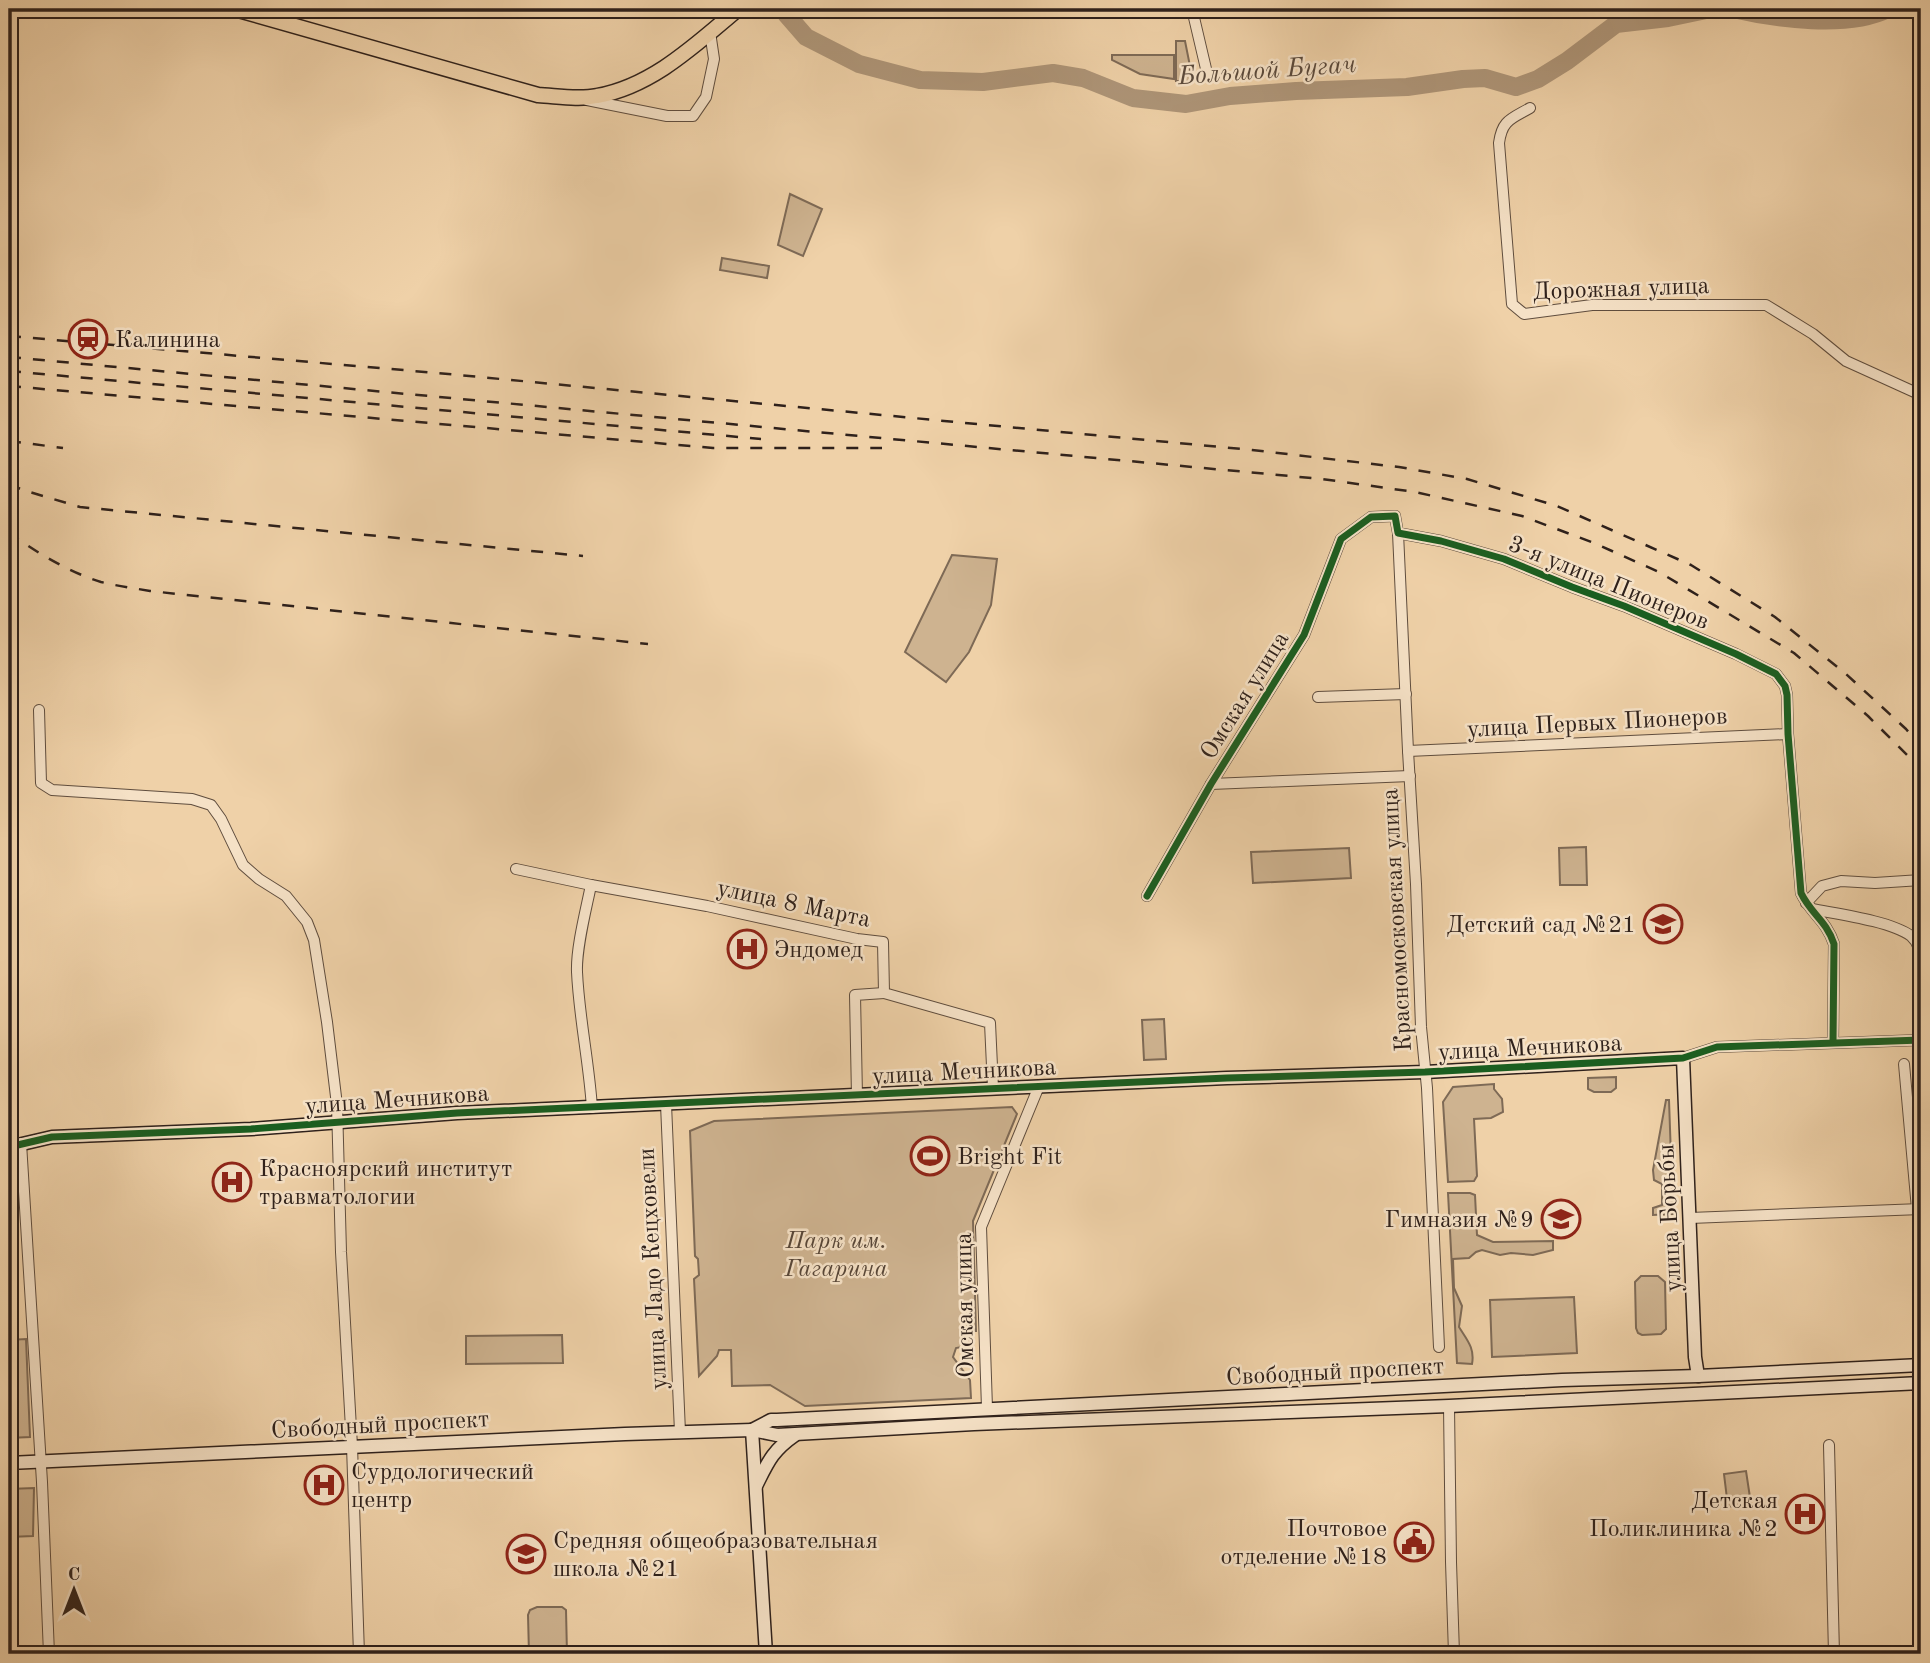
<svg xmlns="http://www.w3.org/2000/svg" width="1930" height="1663" font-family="'Old Standard TT',serif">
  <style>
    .green { fill: #ceb390; stroke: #7e6a56; stroke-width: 2 }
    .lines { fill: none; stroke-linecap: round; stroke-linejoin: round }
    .river { stroke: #ae9578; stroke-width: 18 }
    .street-casing { stroke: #5f4d3e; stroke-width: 12 }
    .secondary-casing { stroke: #2f211b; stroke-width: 15 }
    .primary-casing { stroke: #2f211b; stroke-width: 17 }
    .street { stroke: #f5e1c6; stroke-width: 10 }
    .secondary { stroke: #f5e1c6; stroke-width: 12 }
    .primary { stroke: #efd1a8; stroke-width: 14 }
    .rail { stroke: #2f211b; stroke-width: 2.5; stroke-dasharray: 12 12; stroke-linecap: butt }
    .cycleway-casing { stroke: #f5e1c6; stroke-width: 11 }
    .cycleway { stroke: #1b5e20; stroke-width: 7 }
    .labels { text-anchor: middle; stroke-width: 5; stroke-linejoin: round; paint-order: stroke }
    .street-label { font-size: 24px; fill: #2f211b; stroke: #f5e1c6 }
    .poi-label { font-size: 24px; fill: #2f211b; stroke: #f5e1c6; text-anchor: start }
    .park-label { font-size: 24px; font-style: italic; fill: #574638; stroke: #f5e1c6 }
    .water-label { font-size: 26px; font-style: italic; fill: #5b4a3c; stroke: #f5e1c6 }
  </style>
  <rect width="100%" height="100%" fill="#efd1a8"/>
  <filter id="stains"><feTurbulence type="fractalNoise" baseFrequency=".00286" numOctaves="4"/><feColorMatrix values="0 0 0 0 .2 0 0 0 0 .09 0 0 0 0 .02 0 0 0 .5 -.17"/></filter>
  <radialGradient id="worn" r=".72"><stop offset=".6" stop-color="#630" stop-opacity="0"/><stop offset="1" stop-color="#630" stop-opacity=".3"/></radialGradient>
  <!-- green -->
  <g class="green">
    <path d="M1176,41h9l5,25v15h-14z"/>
    <path d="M1112,55h62v24l-34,-5 -28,-14z"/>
    <path d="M790,194l32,15 -19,47 -25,-11z"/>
    <path d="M722,258l47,8 -2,12 -47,-8z"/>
    <path d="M952,555l45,4 -6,46 -22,47 -23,30 -41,-30z"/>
    <path d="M1586,847l1,38h-27l-1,-37z"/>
    <path d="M1349,848l2,30 -98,5 -2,-31z"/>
    <path d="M1164,1019l2,40 -22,1 -2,-40z"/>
    <path d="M1616,1077v11l-5,4h-17l-6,-3v-11z"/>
    <path d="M1494,1084v5l8,10 1,13 -12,6 -17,1 3,57 -3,5 -26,1 -5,-80 10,-15z"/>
    <path d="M1666,1100h3l4,114 -20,1v-7l9,-3v-21l-8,-4 -1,-10z"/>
    <path d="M1012,1107l5,7 -44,107 3,110h-5v14l-15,3 -3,9 17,23 1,18 -166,8 -35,-21 -38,1 -1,-36h-12l-2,6 -18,20 -5,-97 5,-4 -1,-16 -3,-3 -5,-125 24,-10z"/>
    <path d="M1448,1193h22l5,2 2,40 16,7 60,-1v9l-20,5 -22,-2 -11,2 -18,-5 -6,2 -7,6 -16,1 1,29 8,18 -3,21c8,13 16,21 13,37l-15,-1z"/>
    <path d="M1641,1276h17l7,6 1,47 -5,5 -19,1 -4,-2 -2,-5 -1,-46z"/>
    <path d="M1574,1297l3,56 -85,4 -2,-57z"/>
    <path d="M562,1335l1,28 -97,1v-28z"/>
    <path d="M26,1339l4,98 -21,1v-98z"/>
    <path d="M1746,1471l5,33 -23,3 -4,-33z"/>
    <path d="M34,1488l-1,48 -24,1v-48z"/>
    <path d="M537,1607h25l4,3 1,44h-38l-1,-39 2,-5z"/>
  </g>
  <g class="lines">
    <!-- river -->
    <g class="river">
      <path d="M1733,9c43,10 115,20 155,0"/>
      <path d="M786,14l20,23 53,27 61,16 63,2 70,-9 30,5 50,20 53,6 44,-8 66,-5 111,-4 56,-8 22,-1 31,9 22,-8 29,-18 49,-37 52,-6 43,-9"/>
    </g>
    <defs>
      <g id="street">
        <path d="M1192,9l15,64"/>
        <path d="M587,100l80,16h26l13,-19 8,-38 -4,-27"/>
        <path d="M1530,108c-19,11 -28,12 -31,35l13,161 12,10 68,-9h174l47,29 33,27 75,34"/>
        <path d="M1398,533l10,218 8,133 5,143 6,61 12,259"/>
        <path d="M1318,697l88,-3"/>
        <path d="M39,710l2,73 11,7 140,9 19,6 10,14 22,46 16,14 27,17 21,26 7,18 13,82 10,83 4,147 11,194 7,208"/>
        <path d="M1408,751l380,-17"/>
        <path d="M1211,784l199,-8"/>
        <path d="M516,869l75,16 116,21 150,33 26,3 1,51 106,30 3,65"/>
        <path d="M591,885c-5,25 -15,63 -14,87 2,45 12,90 15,136"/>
        <path d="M1147,896l64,-112 93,-149 37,-96 30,-22 24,-1 3,17 43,8 63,18 68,28 52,19 112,48 40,20 9,12 2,9 1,39 13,159c10,21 25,27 33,51l-1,98"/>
        <path d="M1806,903l16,-17 19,-5 34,2 46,-3"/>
        <path d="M1812,909c25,5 79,12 99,27 8,7 9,16 10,25"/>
        <path d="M1683,1058l34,-11 204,-7"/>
        <path d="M1904,1064l13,145"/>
        <path d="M857,1096l-2,-101 29,-2"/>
        <path d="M666,1104l14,328"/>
        <path d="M21,1143l21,339 7,172"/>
        <path d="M1690,1218l231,-9"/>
        <path d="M1449,1406l2,156 3,92"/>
        <path d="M987,1408l-6,-181 58,-141"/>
        <path d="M1829,1445l5,209"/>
      </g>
      <g id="secondary">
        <path d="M9,1147l43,-10 199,-8 206,-16 770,-35 198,-6 258,-14 12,299 3,19"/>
        <path d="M752,1430l19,-10h6l785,-40 136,-4 223,-11"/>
        <path d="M752,1430l14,224"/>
        <path d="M9,1463l616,-29 127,-4 25,5 18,-1 179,-10 475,-18 472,-23"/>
        <path d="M756,1486c12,-24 16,-35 39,-51"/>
      </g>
      <path id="primary" d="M235,9l303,86c19,1 40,5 59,1 56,-10 99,-52 141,-87"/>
    </defs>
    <!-- street casing -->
    <use href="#street" class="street-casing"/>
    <!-- secondary casing -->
    <use href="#secondary" class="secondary-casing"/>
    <!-- primary casing -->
    <use href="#primary" class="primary-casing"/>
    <!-- street -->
    <use href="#street" class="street"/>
    <!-- secondary -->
    <use href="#secondary" class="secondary"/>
    <!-- primary -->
    <use href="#primary" class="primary"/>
    <!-- rail -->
    <g class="rail">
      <path d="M9,336l428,37 815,77 147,17 68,12 90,27 134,59 84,52 71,57 60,55 15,18"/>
      <path d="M9,357l1313,122 93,13 107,24 72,27 65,29 135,81 74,63 53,53"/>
      <path d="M9,371l752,68"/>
      <path d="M9,386l704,62h169"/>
      <path d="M9,441l54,7"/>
      <path d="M9,484l14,6 57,17 503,49"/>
      <path d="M9,532c22,18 64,42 92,50 16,4 32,6 49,9l498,53"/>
    </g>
    <defs>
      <g id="cycleway">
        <path d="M1147,896l64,-112 93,-149 37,-96 30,-22 24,-1 3,17 43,8 63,18 68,28 52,19 112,48 40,20 9,12 2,9 1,39 13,159c10,21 25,27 33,51l-1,98"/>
        <path d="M9,1147l43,-10 199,-8 206,-16 770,-35 198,-6 258,-14 34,-11 204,-7"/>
      </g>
    </defs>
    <!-- cycleway casing -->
    <use href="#cycleway" class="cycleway-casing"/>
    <!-- cycleway -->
    <use href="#cycleway" class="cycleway"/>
  </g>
  <!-- icons -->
  <defs>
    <symbol id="station-ring" viewBox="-11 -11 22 22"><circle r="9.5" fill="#f5e1c6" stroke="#8f2418" stroke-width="1.5"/><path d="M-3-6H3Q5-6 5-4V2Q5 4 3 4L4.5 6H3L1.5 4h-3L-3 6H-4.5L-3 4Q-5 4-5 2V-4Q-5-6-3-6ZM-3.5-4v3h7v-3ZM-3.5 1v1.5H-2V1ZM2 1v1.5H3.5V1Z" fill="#8f2418"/></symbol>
    <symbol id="school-ring" viewBox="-11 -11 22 22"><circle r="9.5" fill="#f5e1c6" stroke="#8f2418" stroke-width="1.5"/><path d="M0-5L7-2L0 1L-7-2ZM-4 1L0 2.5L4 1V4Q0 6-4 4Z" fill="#8f2418"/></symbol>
    <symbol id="hospital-ring" viewBox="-11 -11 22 22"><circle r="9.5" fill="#f5e1c6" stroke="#8f2418" stroke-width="1.5"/><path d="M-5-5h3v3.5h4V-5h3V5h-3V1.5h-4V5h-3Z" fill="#8f2418"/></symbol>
    <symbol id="stadium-ring" viewBox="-11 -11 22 22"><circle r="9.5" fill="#f5e1c6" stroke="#8f2418" stroke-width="1.5"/><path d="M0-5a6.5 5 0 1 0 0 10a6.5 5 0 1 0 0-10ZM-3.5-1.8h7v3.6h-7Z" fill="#8f2418"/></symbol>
    <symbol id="civic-ring" viewBox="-11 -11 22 22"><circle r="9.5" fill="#f5e1c6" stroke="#8f2418" stroke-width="1.5"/><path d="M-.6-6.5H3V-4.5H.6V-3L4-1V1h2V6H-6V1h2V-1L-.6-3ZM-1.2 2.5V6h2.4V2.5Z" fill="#8f2418"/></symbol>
  </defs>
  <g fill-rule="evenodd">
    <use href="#station-ring" x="66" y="317" width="44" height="44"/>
    <use href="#school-ring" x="1641" y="902" width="44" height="44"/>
    <use href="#hospital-ring" x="725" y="927" width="44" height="44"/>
    <use href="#stadium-ring" x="908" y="1134" width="44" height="44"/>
    <use href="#hospital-ring" x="210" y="1160" width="44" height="44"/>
    <use href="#school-ring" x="1539" y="1197" width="44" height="44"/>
    <use href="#hospital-ring" x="302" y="1463" width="44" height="44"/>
    <use href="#hospital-ring" x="1783" y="1492" width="44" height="44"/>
    <use href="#civic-ring" x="1392" y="1520" width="44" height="44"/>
    <use href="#school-ring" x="504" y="1532" width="44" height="44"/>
  </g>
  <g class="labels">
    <!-- street labels -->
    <g class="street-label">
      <text transform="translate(1621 288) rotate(-2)" y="8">Дорожная улица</text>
      <text transform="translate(1609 582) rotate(22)" y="8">3-я улица Пионеров</text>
      <text transform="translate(1244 695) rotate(-58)" y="8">Омская улица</text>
      <text transform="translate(1597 722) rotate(-3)" y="8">улица Первых Пионеров</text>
      <text transform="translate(794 903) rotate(12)" y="8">улица 8 Марта</text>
      <text transform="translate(1396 920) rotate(-93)" y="8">Красномосковская улица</text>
      <text transform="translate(1530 1047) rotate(-3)" y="8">улица Мечникова</text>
      <text transform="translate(964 1071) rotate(-3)" y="8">улица Мечникова</text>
      <text transform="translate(397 1099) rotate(-4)" y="8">улица Мечникова</text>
      <text transform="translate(1669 1218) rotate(-93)" y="8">улица Борьбы</text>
      <text transform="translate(652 1269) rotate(-93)" y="8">улица Ладо Кецховели</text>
      <text transform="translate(964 1305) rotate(-91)" y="8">Омская улица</text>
      <text transform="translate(1335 1371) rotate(-3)" y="8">Свободный проспект</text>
      <text transform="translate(380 1424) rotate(-3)" y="8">Свободный проспект</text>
    </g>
    <!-- poi labels -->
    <g class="poi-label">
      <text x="115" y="347">Калинина</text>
      <text x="1636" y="932" text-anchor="end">Детский сад №21</text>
      <text x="774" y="957">Эндомед</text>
      <text x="957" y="1164">Bright Fit</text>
      <text x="259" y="1176">Красноярский институт<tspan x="259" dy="28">травматологии</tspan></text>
      <text x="1534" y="1227" text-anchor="end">Гимназия №9</text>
      <text x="351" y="1479">Сурдологический<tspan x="351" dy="28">центр</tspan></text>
      <text x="1778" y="1508" text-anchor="end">Детская<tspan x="1778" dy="28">Поликлиника №2</tspan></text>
      <text x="1387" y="1536" text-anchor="end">Почтовое<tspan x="1387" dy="28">отделение №18</tspan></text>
      <text x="553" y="1548">Средняя общеобразовательная<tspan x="553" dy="28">школа №21</tspan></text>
    </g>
    <!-- park labels -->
    <g class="park-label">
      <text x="836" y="1248">Парк им.<tspan x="836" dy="28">Гагарина</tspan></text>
    </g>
    <!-- water labels -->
    <g class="water-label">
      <text transform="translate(1267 69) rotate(-4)" y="9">Большой Бугач</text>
    </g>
  </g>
  <!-- margin -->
  <rect width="1930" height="1663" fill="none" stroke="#efd1a8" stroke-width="35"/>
  <rect x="10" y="10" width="1909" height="1642" fill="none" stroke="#2f211b" stroke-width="3.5"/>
  <rect x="18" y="18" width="1895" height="1628" fill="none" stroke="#2f211b" stroke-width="2"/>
  <!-- north arrow -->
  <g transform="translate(74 1590)" stroke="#f5e1c6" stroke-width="5" paint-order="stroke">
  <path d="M0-5L12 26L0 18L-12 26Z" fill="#2f211b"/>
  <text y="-10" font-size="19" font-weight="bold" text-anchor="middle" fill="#2f211b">С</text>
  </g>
  <rect width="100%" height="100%" filter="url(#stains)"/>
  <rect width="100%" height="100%" fill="url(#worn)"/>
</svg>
